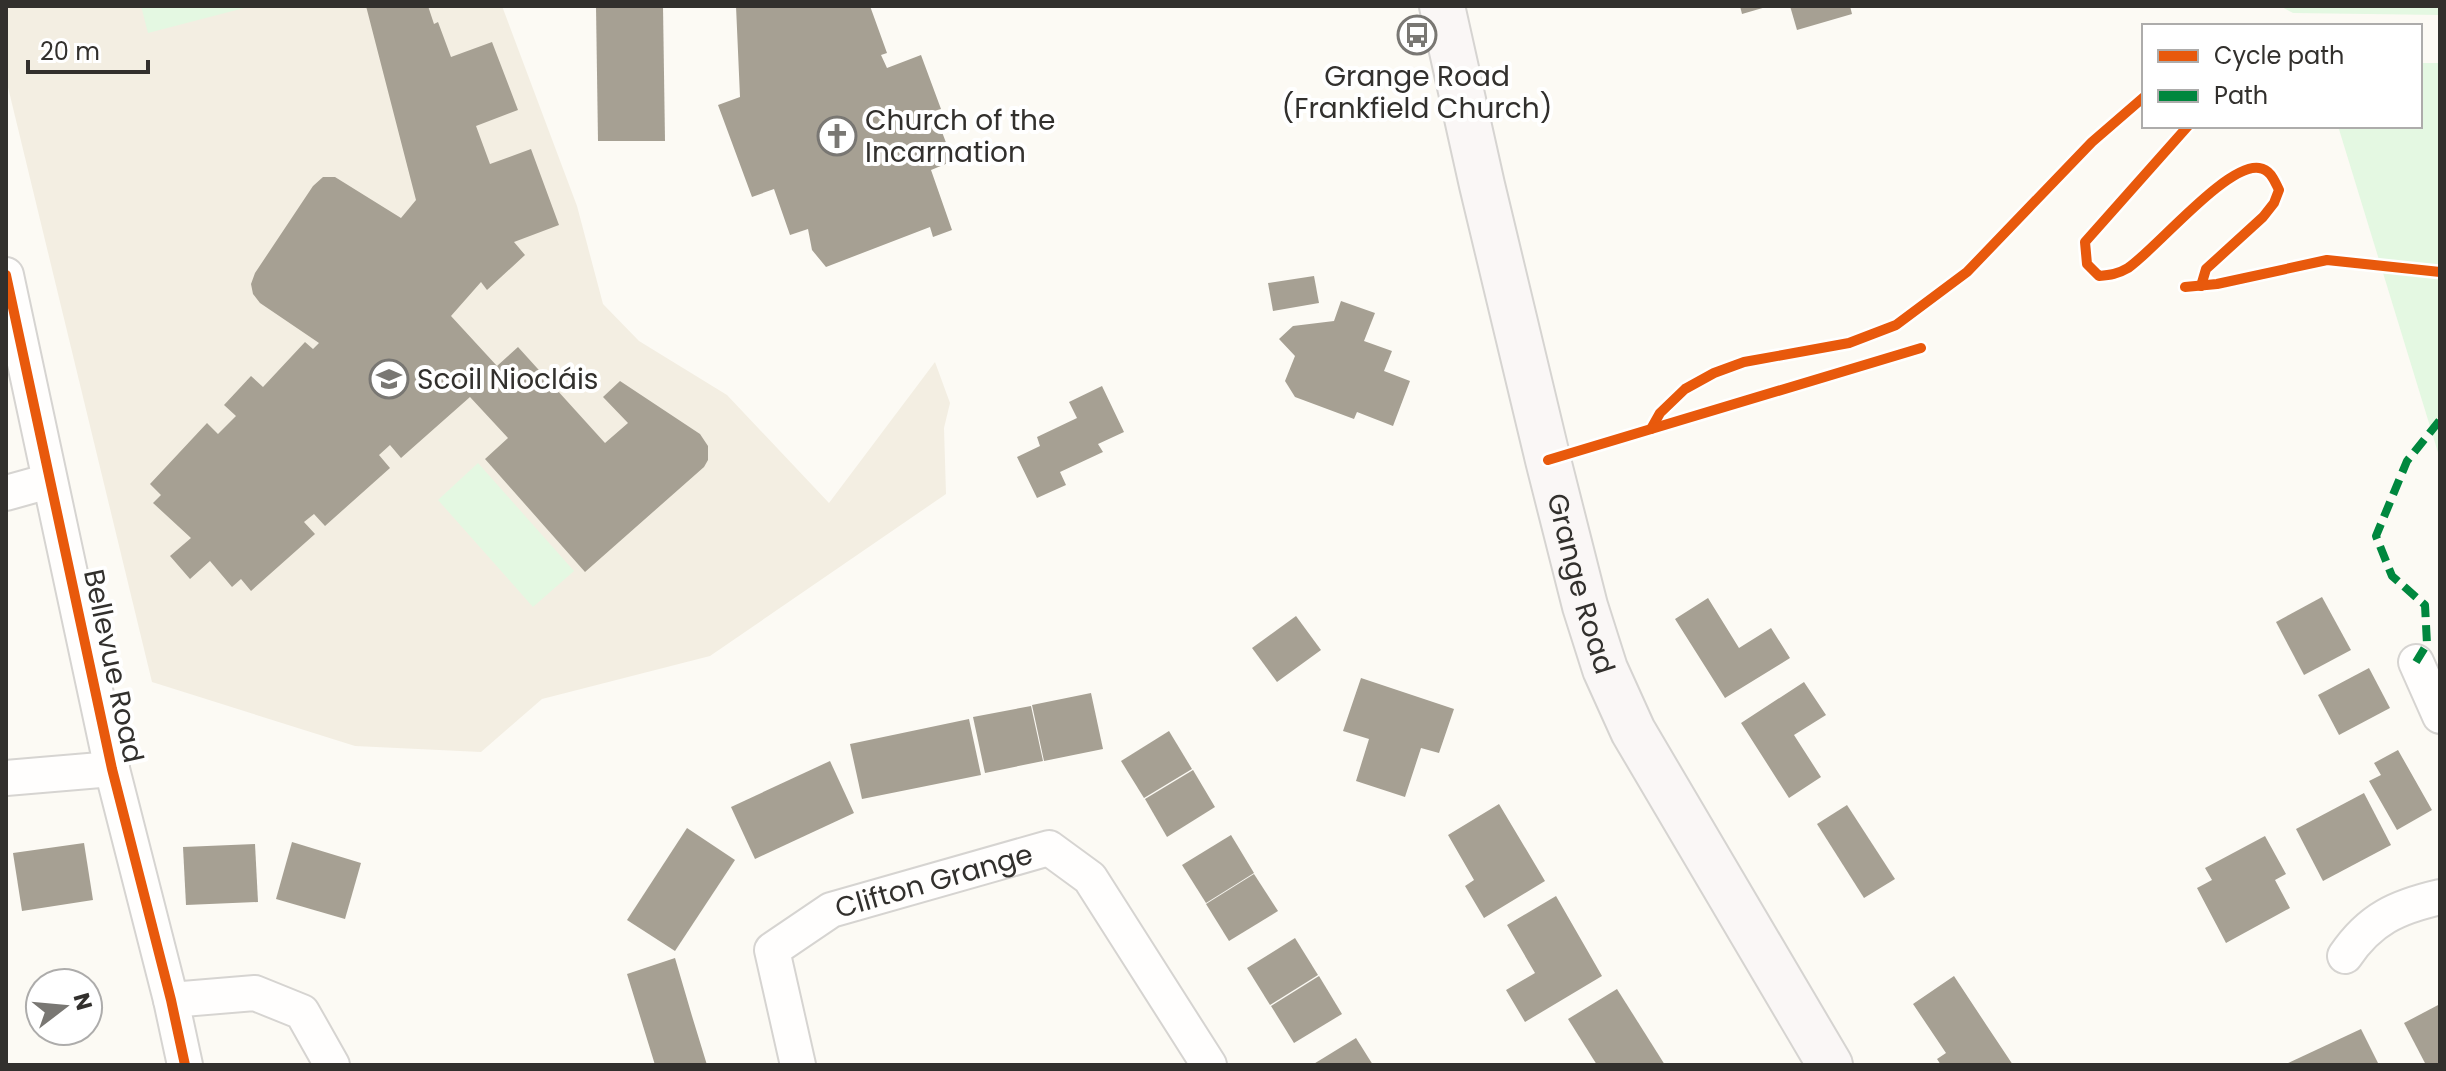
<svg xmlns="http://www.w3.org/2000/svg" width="2446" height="1071" font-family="Poppins,sans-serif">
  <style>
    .built { fill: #f3eee2 }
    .green { fill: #e4f8e2 }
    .building { fill: #a6a093 }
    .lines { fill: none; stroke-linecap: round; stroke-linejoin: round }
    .minor-casing { stroke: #d6d4d1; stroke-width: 38 }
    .secondary-casing { stroke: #d6d4d1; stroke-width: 48 }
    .minor { stroke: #fffefd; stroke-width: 34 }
    .secondary { stroke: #faf7f6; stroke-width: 44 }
    .quiet { stroke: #00873e; stroke-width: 8; stroke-dasharray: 16 8; stroke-linecap: butt }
    .cycleway-casing { stroke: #fff; stroke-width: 15 }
    .cycleway { stroke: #e8590c; stroke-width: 10 }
    .labels { text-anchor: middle; stroke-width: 8; stroke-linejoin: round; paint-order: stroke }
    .poi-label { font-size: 28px; fill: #32302d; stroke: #fff; text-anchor: start }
    .street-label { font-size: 28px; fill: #32302d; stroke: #fff }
  </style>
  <rect width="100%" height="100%" fill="#fcfaf4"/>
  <!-- built -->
  <path class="built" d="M6,6h496l75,200 26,98 36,37 88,54 102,108 106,-141 15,41 -6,25 2,66 -236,162 -168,43 -61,53 -126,-6 -203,-64 -146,-603z"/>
  <!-- green -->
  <g class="green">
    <path d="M141,6h111l-104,27z"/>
    <path d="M2280,6h160v9l-147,-2z"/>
    <path d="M2420,63h20v396l-102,-333h82z"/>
    <path d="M478,463l96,108 -41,36 -95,-107z"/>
  </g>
  <!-- building -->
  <g class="building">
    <path d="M366,6h62l6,18 4,-2 13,35 41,-15 26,68 -42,16 14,38 41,-15 28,76 -45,17 11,13 -38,35 -6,-8 -30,34 46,50 21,-19 87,96 23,-20 -25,-26 17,-16 80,53 8,12v14l-4,7 -119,105 -100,-113 23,-21 -38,-41 -69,61 -11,-13 -11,10 11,13 -65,58 -11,-12 -10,8 11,12 -64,57 -10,-12 -9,8 -22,-26 -20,18 -20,-23 21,-18 -38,-35 8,-8 -11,-11 57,-61 11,11 18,-18 -12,-11 27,-29 12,11 42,-45 8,7 6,-6 -59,-40 -7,-9 -2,-10 4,-11 58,-87 10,-9h12l66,41 15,-18z"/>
    <path d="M596,6h67l2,135h-67z"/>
    <path d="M736,6h134l17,47 -6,2 6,13 34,-13 20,54 -7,2 19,50 -22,9 21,60 -19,7 -3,-10 -104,40 -14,-17 -4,-21 -18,6 -16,-46 -22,8 -34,-92 22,-8z"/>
    <path d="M1740,6h26v1l-24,7z"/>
    <path d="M1790,6h60l2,8 -55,16z"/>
    <path d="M1314,276l5,27 -46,8 -5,-28z"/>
    <path d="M1341,301l34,12 -11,28 28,10 -8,20 26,10 -17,45 -36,-14 -3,7 -59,-22 -10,-16 10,-25 -16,-17 14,-13 41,-5z"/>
    <path d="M1102,386l22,46 -26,12 5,8 -43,20 6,13 -29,13 -20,-41 23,-11 -3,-9 40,-19 -8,-16z"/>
    <path d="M2322,597l29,53 -47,25 -28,-53z"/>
    <path d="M1708,598l31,50 32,-20 19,30 -65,40 -50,-79z"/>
    <path d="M1296,616l25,34 -44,32 -25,-34z"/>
    <path d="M2369,668l21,40 -51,27 -21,-40z"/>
    <path d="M1361,678l93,31 -15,44 -18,-5 -16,49 -49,-16 13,-42 -26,-8z"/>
    <path d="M1804,682l22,33 -32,20 27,42 -32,21 -48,-75z"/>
    <path d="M1091,693l12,56 -59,12 -12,-56z"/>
    <path d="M1031,706l12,55 -58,12 -12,-56z"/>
    <path d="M969,719l12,56 -119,24 -12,-55z"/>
    <path d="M1169,731l23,38 -48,29 -23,-37z"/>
    <path d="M2398,750l34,60 -35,20 -28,-49 12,-6 -7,-12z"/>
    <path d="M830,761l24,52 -99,46 -24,-52z"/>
    <path d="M1193,770l22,37 -48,30 -22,-38z"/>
    <path d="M2364,793l27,52 -68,36 -27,-52z"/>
    <path d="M1499,804l46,77 -61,37 -19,-32 9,-6 -26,-45z"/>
    <path d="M1847,805l48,74 -31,19 -47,-74z"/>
    <path d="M687,828l48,32 -60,91 -48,-31z"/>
    <path d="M1231,835l23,38 -48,30 -24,-38z"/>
    <path d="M2265,836l21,38 -11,6 15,28 -64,35 -29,-55 15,-8 -7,-12z"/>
    <path d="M292,842l69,21 -16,56 -69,-20z"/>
    <path d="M84,843l9,57 -71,11 -9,-58z"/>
    <path d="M255,844l3,58 -72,3 -3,-58z"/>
    <path d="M1254,874l24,37 -49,30 -23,-37z"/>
    <path d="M1556,896l46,80 -77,46 -19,-32 29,-17 -28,-48z"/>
    <path d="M1295,938l23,37 -48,30 -23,-37z"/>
    <path d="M675,958l17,58 15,49h-52l-28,-91z"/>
    <path d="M1319,976l23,38 -48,29 -23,-37z"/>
    <path d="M1954,976l33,50 26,39h-72l-4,-6 9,-6 -33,-49z"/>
    <path d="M1617,989l48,76h-68l-29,-46z"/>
    <path d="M2440,1004v61h-14l-22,-42z"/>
    <path d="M2361,1029l18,36h-95z"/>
    <path d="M1356,1038l17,27h-61z"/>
  </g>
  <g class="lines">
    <defs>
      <g id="minor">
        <path d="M6,275l106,494 59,231 14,65"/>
        <path d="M6,493l43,-12"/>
        <path d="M2416,662l24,54"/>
        <path d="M6,778l106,-9"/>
        <path d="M2345,956c25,-37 52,-49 95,-59"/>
        <path d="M171,1000l84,-7 47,19 30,53"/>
        <path id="s1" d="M798,1065l-26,-115 59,-40 218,-62 41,30 119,187"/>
      </g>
      <g id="secondary">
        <path id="s2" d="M1442,6l40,179 66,275 37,146 20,63 28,62 197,334"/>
      </g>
    </defs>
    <!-- minor casing -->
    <use href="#minor" class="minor-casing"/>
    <!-- secondary casing -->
    <use href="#secondary" class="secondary-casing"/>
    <!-- minor -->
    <use href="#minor" class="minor"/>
    <!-- secondary -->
    <use href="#secondary" class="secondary"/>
    <!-- quiet -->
    <path class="quiet" d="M2416,662l11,-18 -2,-39 -33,-29 -16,-40 31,-75 33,-41"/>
    <defs>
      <g id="cycleway">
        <path d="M2188,126l-103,116 2,22 12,12c11,-1 19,-2 29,-8 28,-19 99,-105 131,-100 12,2 15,12 20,22l-5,13 -11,14 -57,52 -5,17"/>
        <path d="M6,275l106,494 59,231 14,65"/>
        <path d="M2185,287l32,-3 110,-24 113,12"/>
        <path d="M1651,429l9,-16 25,-24 29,-16 30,-11 105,-19 47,-18 71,-53 125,-130 52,-45"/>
        <path d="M1548,460l373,-112"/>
      </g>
    </defs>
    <!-- cycleway casing -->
    <use href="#cycleway" class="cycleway-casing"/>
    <!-- cycleway -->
    <use href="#cycleway" class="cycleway"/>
  </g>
  <!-- icons -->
  <defs>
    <symbol id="bus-ring" viewBox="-11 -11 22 22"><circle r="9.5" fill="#fff" stroke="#797773" stroke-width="1.5"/><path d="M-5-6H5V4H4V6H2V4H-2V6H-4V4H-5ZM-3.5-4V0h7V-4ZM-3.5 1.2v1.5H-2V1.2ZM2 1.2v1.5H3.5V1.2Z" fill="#797773"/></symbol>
    <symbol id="church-ring" viewBox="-11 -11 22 22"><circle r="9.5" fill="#fff" stroke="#797773" stroke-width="1.5"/><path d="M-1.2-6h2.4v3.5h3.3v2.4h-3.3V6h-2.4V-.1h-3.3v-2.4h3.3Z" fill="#797773"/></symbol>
    <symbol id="school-ring" viewBox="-11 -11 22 22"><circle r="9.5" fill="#fff" stroke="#797773" stroke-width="1.5"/><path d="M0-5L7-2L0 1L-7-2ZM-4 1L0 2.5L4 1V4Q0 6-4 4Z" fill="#797773"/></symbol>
  </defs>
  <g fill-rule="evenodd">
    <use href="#bus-ring" x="1395" y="13" width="44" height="44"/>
    <use href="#church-ring" x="815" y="114" width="44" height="44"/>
    <use href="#school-ring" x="367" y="357" width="44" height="44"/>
  </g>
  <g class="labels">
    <!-- poi labels -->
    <g class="poi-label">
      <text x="1417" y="86" text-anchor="middle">Grange Road<tspan x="1417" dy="32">(Frankfield Church)</tspan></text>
      <text x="865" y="130">Church of the<tspan x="865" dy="32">Incarnation</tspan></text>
      <text x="417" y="389">Scoil Niocláis</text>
    </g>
    <!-- street labels -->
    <g class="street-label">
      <text dy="10" stroke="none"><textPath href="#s2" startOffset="594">Grange Road</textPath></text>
      <text transform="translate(114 666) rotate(78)" y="10">Bellevue Road</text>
      <text dy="10" stroke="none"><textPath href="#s1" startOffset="296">Clifton Grange</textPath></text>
    </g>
  </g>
  <!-- border -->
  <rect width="2446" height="1071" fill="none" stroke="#32302d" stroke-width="16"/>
  <!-- legend -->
  <rect x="2142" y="24" width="280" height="104" fill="#ffffff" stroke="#adacab" stroke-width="2"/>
  <rect x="2158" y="50" width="40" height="12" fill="#e8590c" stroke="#adacab" stroke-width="2"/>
  <text x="2214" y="64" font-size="24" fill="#32302d">Cycle path</text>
  <rect x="2158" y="90" width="40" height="12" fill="#00873e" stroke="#adacab" stroke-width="2"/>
  <text x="2214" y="104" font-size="24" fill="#32302d">Path</text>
  <!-- north arrow -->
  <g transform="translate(64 1007) rotate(74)"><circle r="38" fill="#ffffff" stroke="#adacab" stroke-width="2"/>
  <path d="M0-6L14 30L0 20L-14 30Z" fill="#797773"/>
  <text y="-12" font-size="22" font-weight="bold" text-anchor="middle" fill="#32302d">N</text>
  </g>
  <!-- scale -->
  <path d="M28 60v12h120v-12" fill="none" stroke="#32302d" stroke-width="4"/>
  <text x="40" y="60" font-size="24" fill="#32302d" stroke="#ffffff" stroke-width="6" paint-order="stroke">20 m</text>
</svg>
